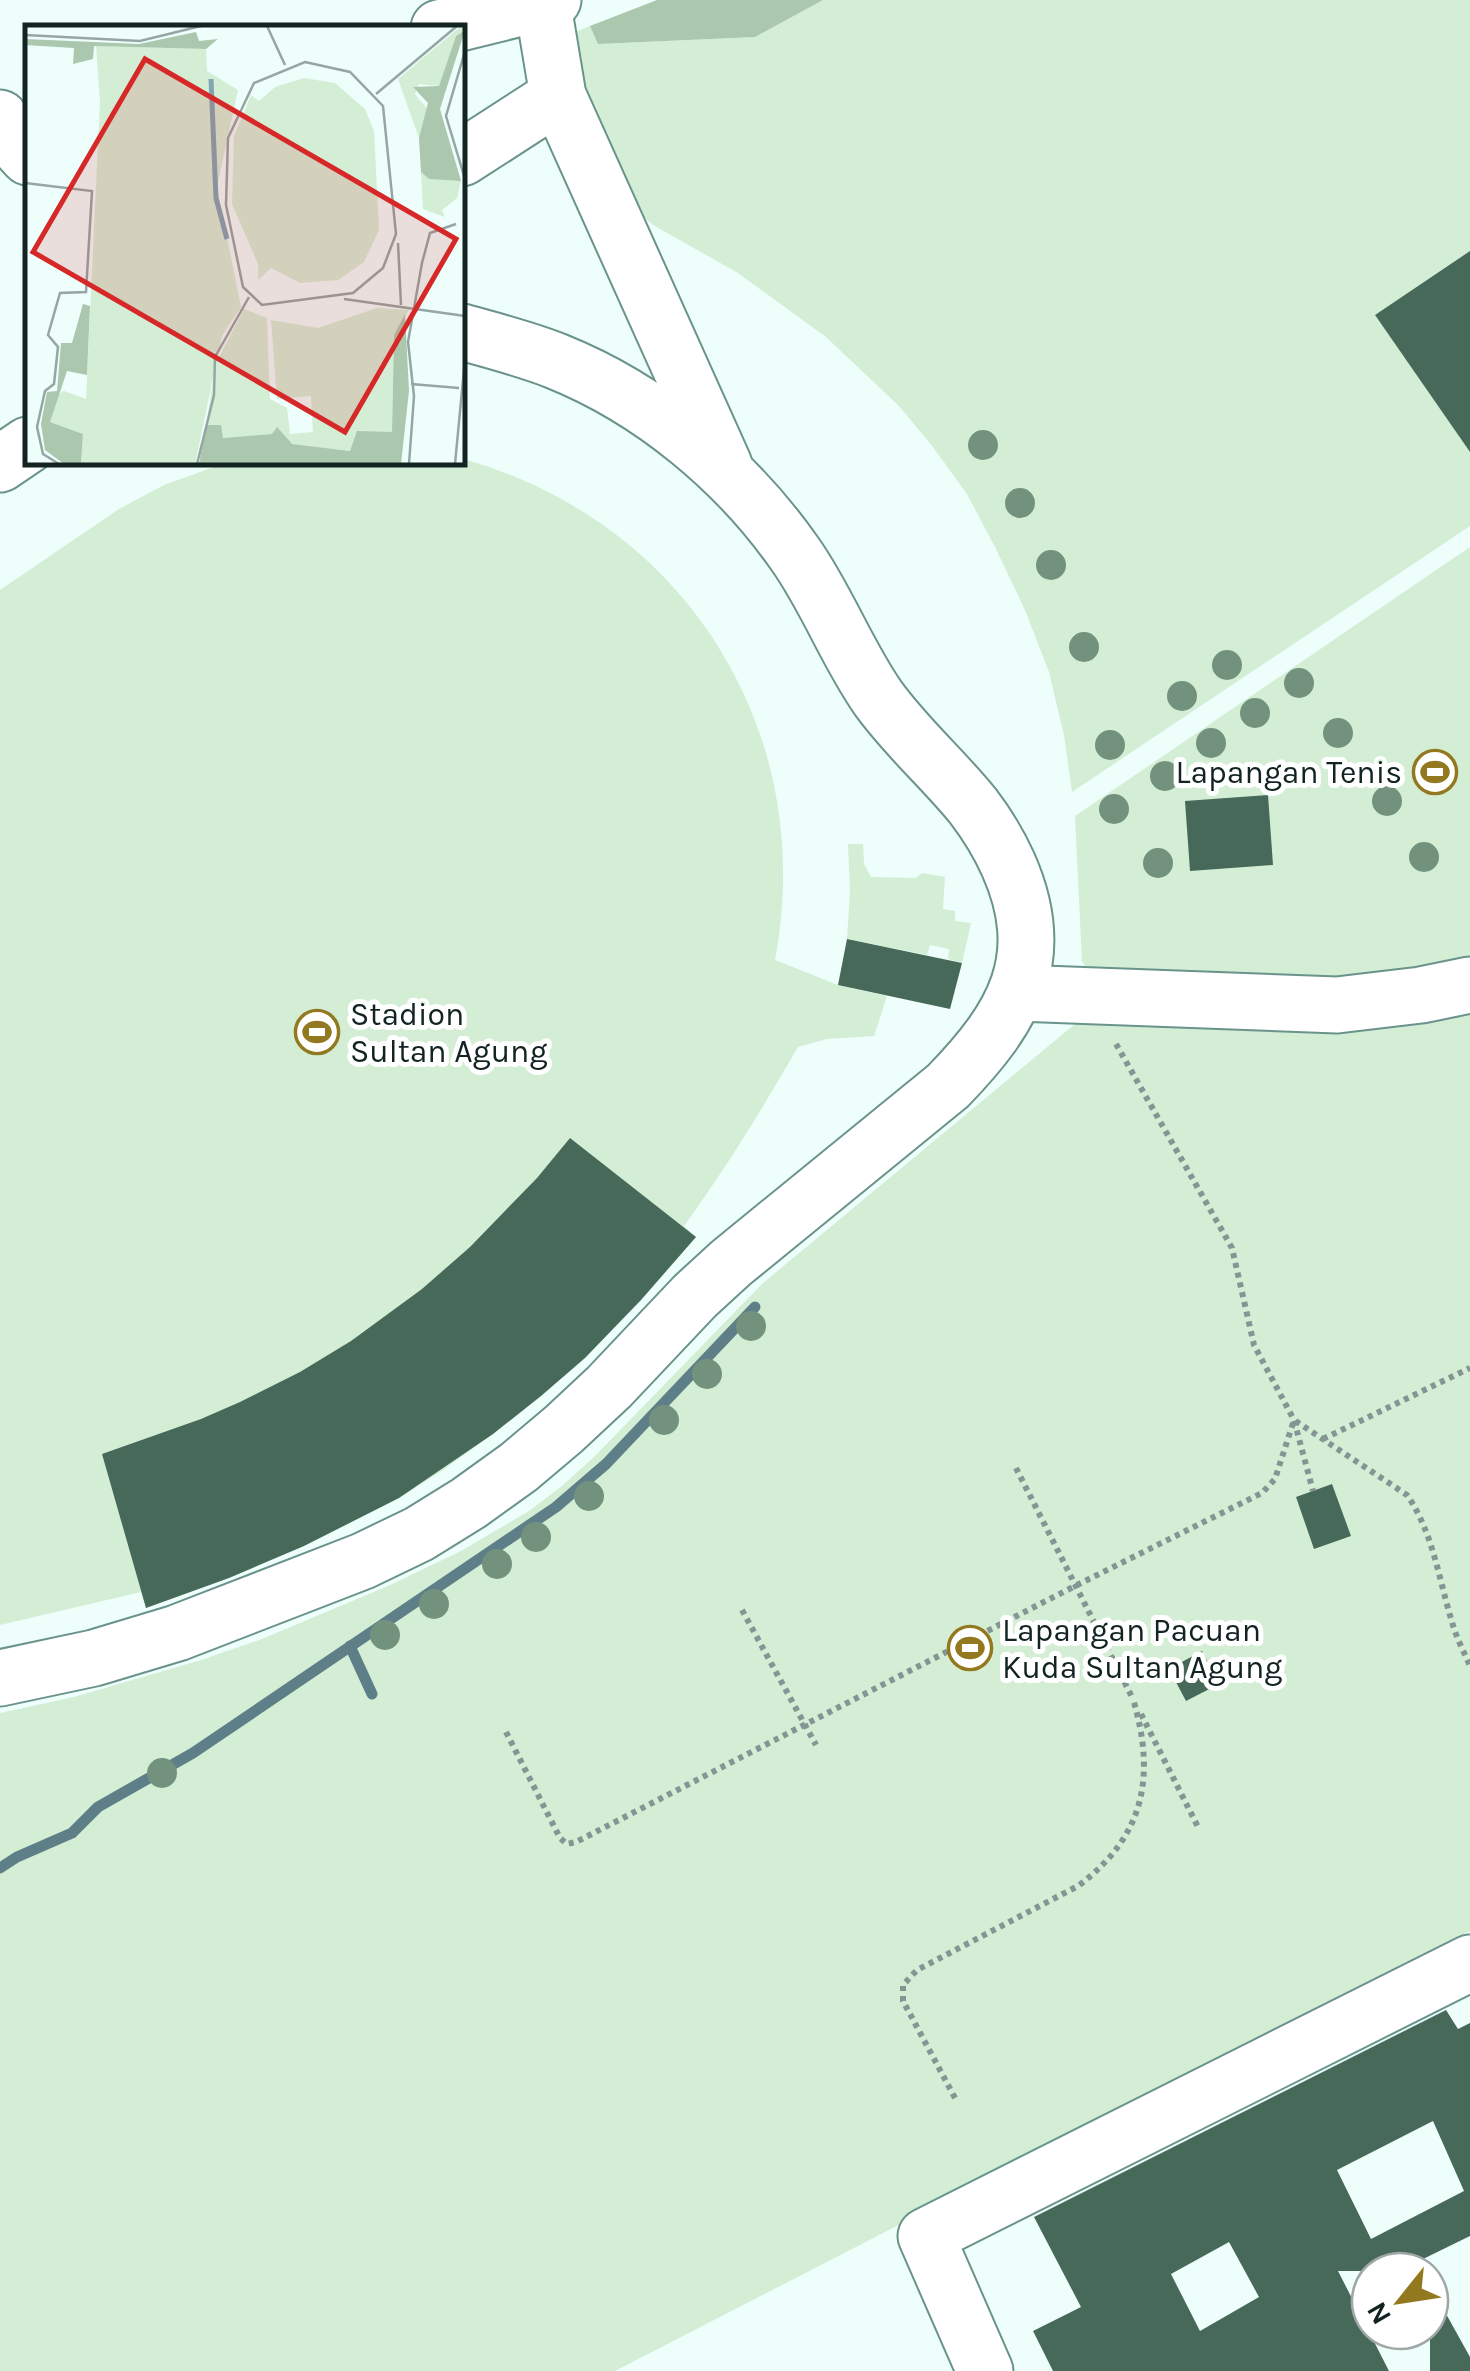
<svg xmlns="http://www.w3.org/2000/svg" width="1470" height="2371" font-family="Karla,sans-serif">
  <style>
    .green { fill: #d3eed5 }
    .forest { fill: #abc7ad }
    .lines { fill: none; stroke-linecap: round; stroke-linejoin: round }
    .stream { stroke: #5e7f87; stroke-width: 11 }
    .building { fill: #47695a; fill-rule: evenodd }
    .minor-casing { stroke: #6a938c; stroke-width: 59 }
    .path { stroke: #849593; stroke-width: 6; stroke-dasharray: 5 5; stroke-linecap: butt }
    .minor { stroke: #fff; stroke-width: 55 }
    .tree { fill: #73927e }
    .labels { text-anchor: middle; stroke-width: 10; stroke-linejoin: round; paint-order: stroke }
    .poi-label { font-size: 32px; fill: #122321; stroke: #fff; text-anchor: start }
    .inset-river { fill: none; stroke: #7fa6b3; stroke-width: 5 }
    .inset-road { fill: none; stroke: #95a6a4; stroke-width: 2.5 }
    .view { fill: #d62828; fill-opacity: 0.15; stroke: #d62828; stroke-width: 5 }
    .inset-edge { fill: none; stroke: #122321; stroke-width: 5 }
  </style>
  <rect width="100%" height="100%" fill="#edfefb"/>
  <!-- green -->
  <g class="green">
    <path d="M823,0h647v251l-95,64 92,132 3,-1v80l-398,266 -8,-57 -15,-63 -24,-62 -29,-61 -29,-55 -34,-47 -34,-41 -73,-69 -88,-64 -85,-48 -33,-28 -57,-160 27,-11 9,18 156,-7z"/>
    <path d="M463,459c223,62 355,273 312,501l63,25 49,11 -13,40 -47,3 -29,8c-36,62 -72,121 -114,179l12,11 -55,63 -148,134 -50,36 -44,28 -95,48 -75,32 -83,30 -5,-16 -141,33v-1035l119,-81 45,-24 61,-22 237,-1z"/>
    <path d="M1470,547v427l-36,10 -347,-14 -5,-9 -7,-145z"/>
    <path d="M848,844h15l1,20 7,13 45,1 6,-5 23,4 -2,32 12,2v10l16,2 -9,40 -14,-4 1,-10 -19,-4 -3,10 -80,-16 3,-49z"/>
    <path d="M1470,995v936l-855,440h-615v-658l74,-16 127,-37 61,-21 126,-53 73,-35 68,-40 33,-25 32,-29 169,-174 324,-269z"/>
  </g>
  <!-- forest -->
  <path class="forest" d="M657,0h166l-68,37 -157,7 -8,-18z"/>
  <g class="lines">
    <!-- stream -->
    <g class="stream">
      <path d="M350,1646l22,48"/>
      <path d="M0,1868l17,-11 55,-24 26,-26 95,-54 363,-246 50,-43 149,-157"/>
    </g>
  </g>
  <!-- building -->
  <g class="building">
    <path d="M1470,251v201l-95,-137z"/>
    <path d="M1268,795l5,70 -83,6 -5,-70z"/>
    <path d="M847,939l115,24 -12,46 -112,-24z"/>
    <path d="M570,1138l126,99 -55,63 -56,58 -44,38 -48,38 -94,64 -95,48 -75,32 -83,30 -44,-154 99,-35 39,-17 60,-30 51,-31 71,-52 48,-42 67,-69z"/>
    <path d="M1332,1484l19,52 -37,13 -18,-52z"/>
    <path d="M1202,1651l17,33 -33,17 -17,-32z"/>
    <path d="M1446,2010l12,19 12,-6v213l-49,24 6,11h-89l51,100h-336l-20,-40 48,-24 -47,-90zM1433,2121l31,70 -93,48 -34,-69zM1229,2242l30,55 -59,34 -29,-57z"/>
    <path d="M1430,2285l40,72v14h-40z"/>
  </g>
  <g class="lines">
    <defs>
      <g id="minor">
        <path d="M542,0l16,96 166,369"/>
        <path d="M439,28l114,-28"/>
        <path d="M0,118l18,28 10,11"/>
        <path d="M462,158l96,-62"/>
        <path d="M0,464l28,-19"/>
        <path d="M1016,993l321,12 84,-10 49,-10"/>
        <path d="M0,1678l94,-20 83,-25 186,-72 56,-27 50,-31 50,-36 45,-38 45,-42 86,-91 36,-33 217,-177c66,-68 102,-128 60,-222 -9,-20 -22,-41 -35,-58 -30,-37 -67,-69 -95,-108 -32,-46 -51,-99 -83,-144 -58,-83 -144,-155 -239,-193 -30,-12 -62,-20 -94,-29"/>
        <path d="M985,2371l-59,-135 544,-273"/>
      </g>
    </defs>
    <!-- minor casing -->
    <use href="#minor" class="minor-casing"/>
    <!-- path -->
    <g class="path">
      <path d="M1116,1044l116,204 22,97 40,75 19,71"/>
      <path d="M1323,1439l147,-71"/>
      <path d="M1016,1468l117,231"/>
      <path d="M742,1610l74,135"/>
      <path d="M1141,1714l57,113"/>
      <path d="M506,1732l54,106 7,6 9,-2 501,-257 185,-92 13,-14 19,-59 113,75c26,37 32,85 45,127 4,15 12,30 18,44"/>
      <path d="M955,2098l-52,-97v-16l14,-15 161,-84c67,-50 78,-110 55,-187"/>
    </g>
    <!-- minor -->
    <use href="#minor" class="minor"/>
  </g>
  <!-- trees -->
  <g class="tree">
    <circle cx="983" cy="445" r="15"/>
    <circle cx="1020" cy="503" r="15"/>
    <circle cx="1051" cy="565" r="15"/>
    <circle cx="1084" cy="647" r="15"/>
    <circle cx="1227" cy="665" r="15"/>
    <circle cx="1299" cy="683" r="15"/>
    <circle cx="1182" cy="696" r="15"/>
    <circle cx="1255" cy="713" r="15"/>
    <circle cx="1338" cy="733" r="15"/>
    <circle cx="1211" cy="743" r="15"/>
    <circle cx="1110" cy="745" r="15"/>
    <circle cx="1165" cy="776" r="15"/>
    <circle cx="1387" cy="801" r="15"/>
    <circle cx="1114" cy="809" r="15"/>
    <circle cx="1424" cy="857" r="15"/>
    <circle cx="1158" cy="863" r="15"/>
    <circle cx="751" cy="1326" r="15"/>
    <circle cx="707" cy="1374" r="15"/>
    <circle cx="664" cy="1420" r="15"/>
    <circle cx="589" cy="1496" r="15"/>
    <circle cx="536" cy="1537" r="15"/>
    <circle cx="497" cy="1564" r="15"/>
    <circle cx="434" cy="1604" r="15"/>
    <circle cx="385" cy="1635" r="15"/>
    <circle cx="162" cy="1773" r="15"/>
  </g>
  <!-- icons -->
  <defs>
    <symbol id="stadium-ring" viewBox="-11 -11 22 22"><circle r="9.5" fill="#fff" stroke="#92781e" stroke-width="1.5"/><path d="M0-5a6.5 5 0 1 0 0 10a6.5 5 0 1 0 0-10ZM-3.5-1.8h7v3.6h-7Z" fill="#92781e"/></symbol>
  </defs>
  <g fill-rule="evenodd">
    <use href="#stadium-ring" x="1410" y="747" width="50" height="50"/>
    <use href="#stadium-ring" x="292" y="1007" width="50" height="50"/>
    <use href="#stadium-ring" x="945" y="1623" width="50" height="50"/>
  </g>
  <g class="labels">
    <!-- poi labels -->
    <g class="poi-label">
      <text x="1402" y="783" text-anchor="end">Lapangan Tenis</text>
      <text x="350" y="1025">Stadion<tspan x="350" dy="37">Sultan Agung</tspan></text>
      <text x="1002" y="1641">Lapangan Pacuan<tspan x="1002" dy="37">Kuda Sultan Agung</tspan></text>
    </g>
  </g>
  <!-- overview -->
  <g transform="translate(25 25)">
    <rect width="440" height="440" fill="#edfefb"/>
    <path d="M436,1l4,4 -9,6 -17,50 -20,-2 -4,10 14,17 -10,27 -21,-59zM71,21l110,3 1,22 31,19 -21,97 24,120 -19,29 -27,128h-114l2,-30 -33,-12 3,-25 11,-6 22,8 14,-298zM279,53l31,5 30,26 9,22 5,99 -15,32 -26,18 -38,3 -29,-15 -13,12v-16l-26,-60 2,-68 17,-41 8,6 16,-14zM396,147l8,7 32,2 -4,17 -15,12 3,7 -22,-8zM352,283l32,2 -15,25 -2,97 -42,19 -59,-7 -18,-10 -51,4 -16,-13 10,-62 28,-54 23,9 3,81 17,9 3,26 23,-2 -2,-36 -34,3 -6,-79 47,8z" fill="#d3eed5"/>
    <path d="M440,5l-25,79 21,72 -32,-2 -8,-7 -2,-34 9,-35 -15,-16 26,-1 17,-50zM171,7l3,9 19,-2 -12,10 -112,-3 -1,13 -20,5 1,-16 -49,-3v-6l114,5zM58,279l7,2 -3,69 -20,-4 -17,51 33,12 -2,30h-17l-19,-14 -4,-26 6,-32 10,-1 4,-48h11zM380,289l4,77 -8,73h-202l7,-39h15l2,13 49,-4 5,-7 15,17 58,7 7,-20 35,1 2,-97z" fill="#abc7ad"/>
    <path class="inset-river" d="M186,54l5,119 11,41"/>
    <path class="inset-road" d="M242,1l18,39M0,10l115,6 61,-15M440,26l-19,65 19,63M280,37l45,10 33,34 13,128 -13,34 -30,25 -91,12 -19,-18 -17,-82 2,-67 26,-55zM351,69l81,-68M0,158l67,8 -6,101 -26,1 -12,42 10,12 -4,37 -9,7 -8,36 6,27 16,10M373,218l3,62M319,274l121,17M386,359l48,4M172,439l17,-69 1,-38 34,-60M384,439l5,-68 -6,-54 14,-79 8,-30 26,-9M430,439l10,-105"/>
    <path class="view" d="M120,34l311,180 -111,193 -312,-180z"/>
    <rect width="440" height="440" class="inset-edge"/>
  </g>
  <!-- north arrow -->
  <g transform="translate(1400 2301) rotate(240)"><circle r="48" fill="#ffffff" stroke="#a0a7a6" stroke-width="2.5"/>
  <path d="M0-8L18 38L0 25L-18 38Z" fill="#92781e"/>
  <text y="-15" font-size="28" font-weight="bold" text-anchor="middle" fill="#122321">N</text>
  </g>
</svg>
